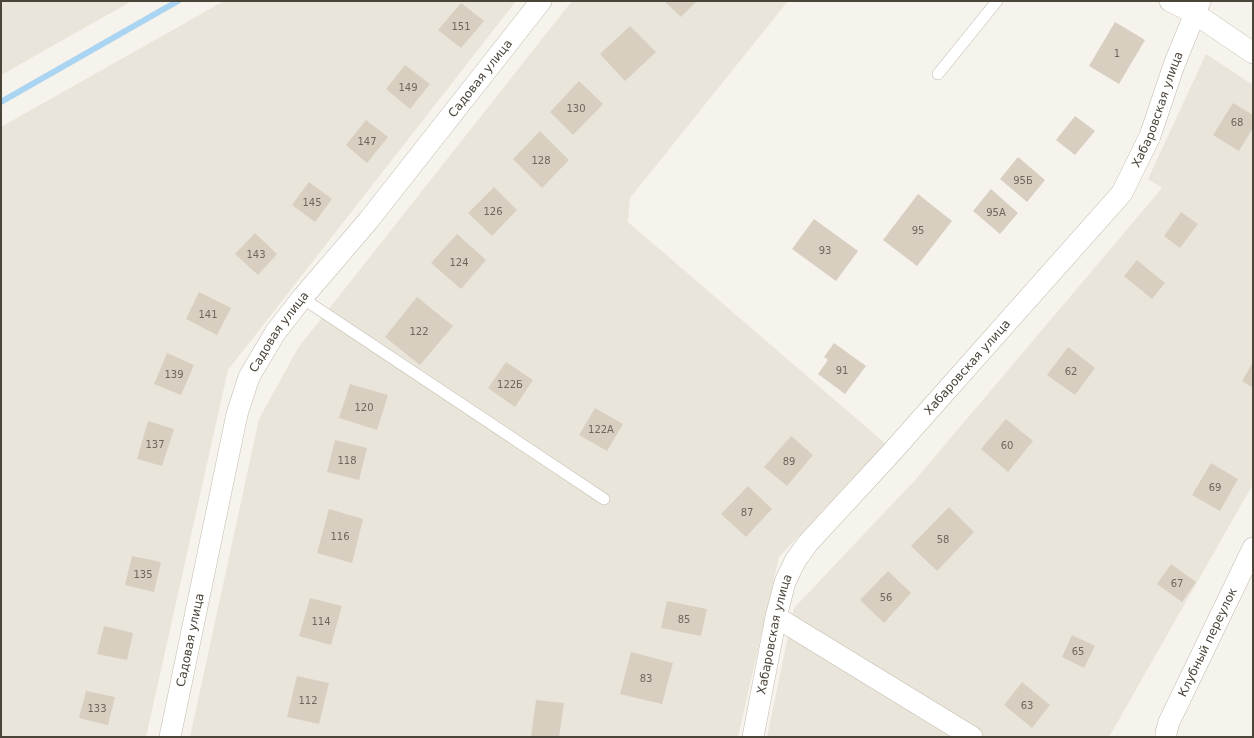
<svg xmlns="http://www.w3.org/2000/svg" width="1254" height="738" font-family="'DejaVu Sans',sans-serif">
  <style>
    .residential { fill: #eae5da }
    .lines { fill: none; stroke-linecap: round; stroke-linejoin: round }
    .stream { stroke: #a9d4f2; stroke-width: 6 }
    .building { fill: #d8cfc1 }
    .lane-casing { stroke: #c2bbae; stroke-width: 12 }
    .street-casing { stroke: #c2bbae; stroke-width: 22 }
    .lane { stroke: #fff; stroke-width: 11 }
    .street { stroke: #fff; stroke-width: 21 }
    .labels { text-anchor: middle; stroke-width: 3.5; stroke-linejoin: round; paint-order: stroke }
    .number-label { font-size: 10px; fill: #6e675b }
    .street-label { font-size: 12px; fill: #4b4439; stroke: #fff }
  </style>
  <rect width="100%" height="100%" fill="#f6f3ec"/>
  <!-- residential -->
  <g class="residential">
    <path d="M1,1h131l-131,74z"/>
    <path d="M224,1h292l-288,369 -82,367h-145v-610z"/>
    <path d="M572,1h216l-158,197 -2,24 258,222 -107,113 -41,180h-548l69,-318 39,-71z"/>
    <path d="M1206,54l47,31v399l-144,253h-342l27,-129 122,-129 246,-291 -14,-9z"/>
  </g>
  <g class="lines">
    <!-- stream -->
    <path class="stream" d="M1,102l177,-101"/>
  </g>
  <!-- building -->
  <g class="building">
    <path d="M664,1h33l-16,16z"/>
    <path d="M461,3l23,18 -23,27 -23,-18z"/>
    <path d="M1115,22l30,18 -26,44 -30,-18z"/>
    <path d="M630,26l26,26 -31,29 -25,-27z"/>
    <path d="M405,65l25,19 -20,25 -24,-20z"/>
    <path d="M579,81l24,23 -30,31 -23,-23z"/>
    <path d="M1233,103l20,12v13l-14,23 -26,-16z"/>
    <path d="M1075,116l20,15 -20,24 -19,-15z"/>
    <path d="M366,120l22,17 -21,26 -21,-18z"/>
    <path d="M540,131l29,29 -27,28 -29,-29z"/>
    <path d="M1018,157l27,23 -18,22 -27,-23z"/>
    <path d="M309,182l23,17 -17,23 -23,-17z"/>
    <path d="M494,187l23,23 -25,26 -24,-23z"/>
    <path d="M991,189l27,24 -18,21 -27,-23z"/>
    <path d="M918,194l34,27 -35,45 -34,-26z"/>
    <path d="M1181,212l17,12 -18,24 -16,-12z"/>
    <path d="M814,219l44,32 -22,30 -44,-32z"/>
    <path d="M255,233l22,21 -19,21 -23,-21z"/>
    <path d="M457,234l29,26 -25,29 -30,-26z"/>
    <path d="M1137,260l28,23 -13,16 -28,-23z"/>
    <path d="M199,292l32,16 -14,27 -31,-16z"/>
    <path d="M417,297l36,29 -33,39 -35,-28z"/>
    <path d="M834,343l32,23 -21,28 -27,-20 10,-14 -4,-3z"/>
    <path d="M1068,347l27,21 -20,27 -28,-20z"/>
    <path d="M167,353l27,12 -13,30 -27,-11z"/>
    <path d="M506,362l27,18 -18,27 -27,-19z"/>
    <path d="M1253,362v26l-11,-7z"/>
    <path d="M350,384l38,11 -11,35 -38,-12z"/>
    <path d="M595,408l28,16 -16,27 -28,-16z"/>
    <path d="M1006,419l27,22 -25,31 -27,-23z"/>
    <path d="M148,421l26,8 -12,37 -25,-7z"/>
    <path d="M791,436l22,19 -26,31 -23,-19z"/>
    <path d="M335,440l32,8 -8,32 -32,-8z"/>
    <path d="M1211,463l27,16 -18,32 -28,-16z"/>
    <path d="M748,486l24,23 -26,28 -25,-23z"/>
    <path d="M949,507l25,25 -37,39 -26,-25z"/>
    <path d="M329,509l34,10 -11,44 -35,-10z"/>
    <path d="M132,556l29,6 -7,30 -29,-7z"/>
    <path d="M1171,564l25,18 -14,20 -25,-18z"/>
    <path d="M888,571l23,22 -27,30 -24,-23z"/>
    <path d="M310,598l32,8 -11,39 -32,-9z"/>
    <path d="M667,601l40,8 -6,27 -40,-8z"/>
    <path d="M104,626l29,7 -6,27 -30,-6z"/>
    <path d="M1072,635l23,11 -11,22 -22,-11z"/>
    <path d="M631,652l42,11 -11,41 -42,-10z"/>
    <path d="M297,676l32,7 -10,41 -32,-7z"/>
    <path d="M1022,682l28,23 -18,23 -28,-23z"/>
    <path d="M86,691l29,6 -7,28 -29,-7z"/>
    <path d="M536,700l28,3 -5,34h-28z"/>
  </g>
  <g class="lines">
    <defs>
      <g id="lane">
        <path d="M938,74l59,-73"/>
        <path d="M302,298l302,201"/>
      </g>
      <g id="street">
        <path d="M1170,1l24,12 59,40"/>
        <path d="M776,617l196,120"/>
        <path id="s1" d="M170,737l67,-323 12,-37 26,-44 27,-35 66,-77 173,-220"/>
        <path id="s2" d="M753,737l23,-120 9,-35 10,-21 13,-18 83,-90 231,-260 28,-57 24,-71 26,-64"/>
        <path id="s3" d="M1166,737v-4l3,-11 84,-174"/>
      </g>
    </defs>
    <!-- lane casing -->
    <use href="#lane" class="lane-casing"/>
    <!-- street casing -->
    <use href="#street" class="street-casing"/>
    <!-- lane -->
    <use href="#lane" class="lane"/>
    <!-- street -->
    <use href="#street" class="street"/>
  </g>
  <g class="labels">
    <!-- number labels -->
    <g class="number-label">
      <text x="461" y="30">151</text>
      <text x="1117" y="57">1</text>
      <text x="408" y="91">149</text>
      <text x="576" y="112">130</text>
      <text x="1237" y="126">68</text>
      <text x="367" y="145">147</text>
      <text x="541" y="164">128</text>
      <text x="1023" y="184">95Б</text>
      <text x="312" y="206">145</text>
      <text x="493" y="215">126</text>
      <text x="996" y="216">95А</text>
      <text x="918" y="234">95</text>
      <text x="825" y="254">93</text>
      <text x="256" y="258">143</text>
      <text x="459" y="266">124</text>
      <text x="208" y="318">141</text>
      <text x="419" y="335">122</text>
      <text x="842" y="374">91</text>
      <text x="1071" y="375">62</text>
      <text x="174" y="378">139</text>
      <text x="510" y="388">122Б</text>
      <text x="364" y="411">120</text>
      <text x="601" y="433">122А</text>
      <text x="155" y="448">137</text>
      <text x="1007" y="449">60</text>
      <text x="347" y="464">118</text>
      <text x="789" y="465">89</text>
      <text x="1215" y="491">69</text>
      <text x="747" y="516">87</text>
      <text x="340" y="540">116</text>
      <text x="943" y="543">58</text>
      <text x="143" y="578">135</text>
      <text x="1177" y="587">67</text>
      <text x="886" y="601">56</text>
      <text x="684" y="623">85</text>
      <text x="321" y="625">114</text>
      <text x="1078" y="655">65</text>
      <text x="646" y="682">83</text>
      <text x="308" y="704">112</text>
      <text x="1027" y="709">63</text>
      <text x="97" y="712">133</text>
    </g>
    <!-- street labels -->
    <g class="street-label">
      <text dy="4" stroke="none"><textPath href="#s1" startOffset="747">Садовая улица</textPath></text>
      <text dy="4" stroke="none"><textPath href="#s2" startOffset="765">Хабаровская улица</textPath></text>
      <text dy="4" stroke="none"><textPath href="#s1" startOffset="423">Садовая улица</textPath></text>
      <text dy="4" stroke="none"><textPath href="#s2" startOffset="441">Хабаровская улица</textPath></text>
      <text dy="4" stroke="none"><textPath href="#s2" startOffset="105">Хабаровская улица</textPath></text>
      <text dy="4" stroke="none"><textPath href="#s1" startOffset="99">Садовая улица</textPath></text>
      <text dy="4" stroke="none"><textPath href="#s3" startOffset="104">Клубный переулок</textPath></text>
    </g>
  </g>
  <!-- border -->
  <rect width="1254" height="738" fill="none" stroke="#4b4439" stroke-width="4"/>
</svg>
